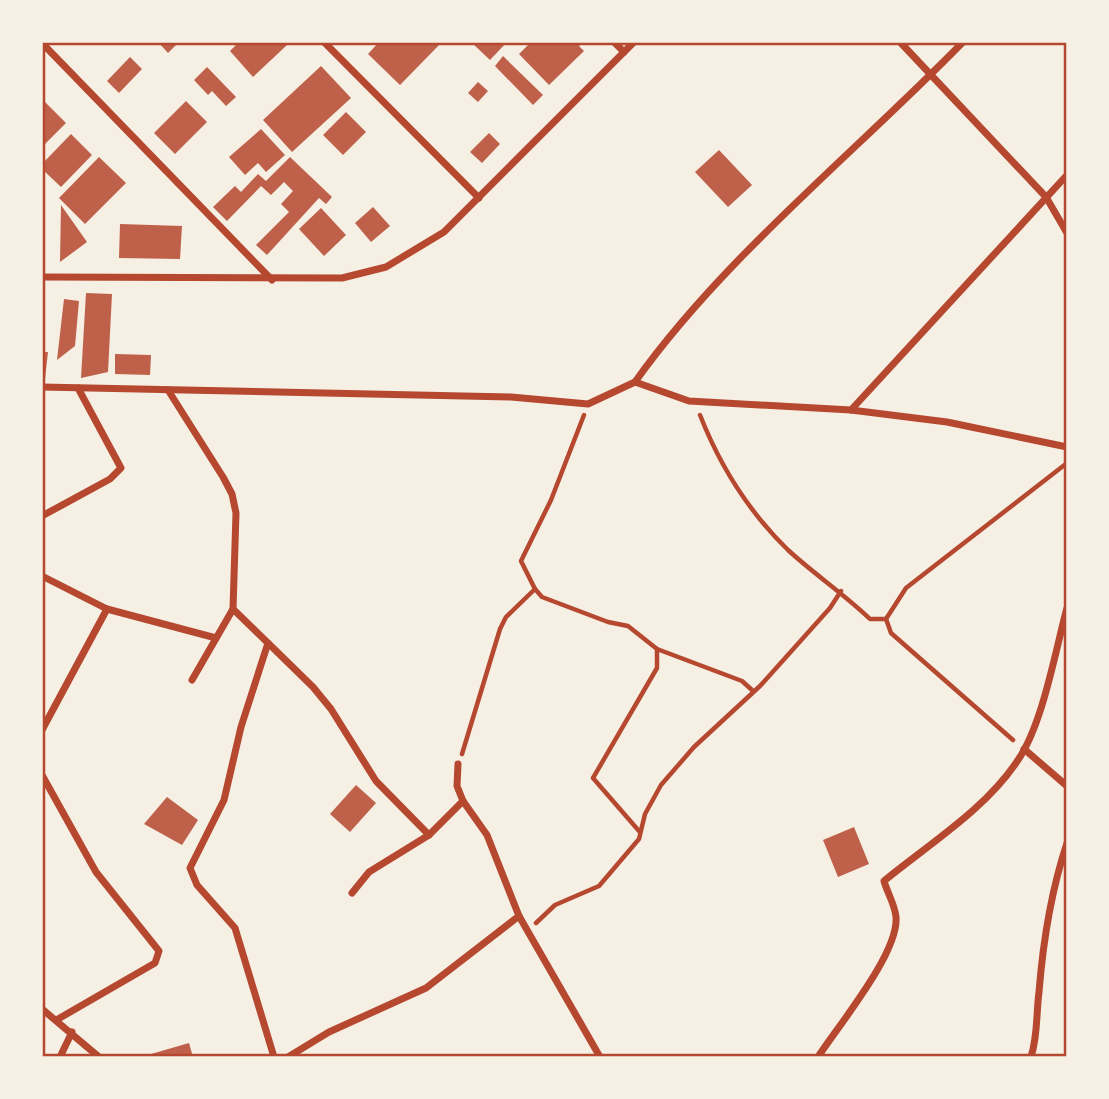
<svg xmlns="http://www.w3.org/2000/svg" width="1109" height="1099" font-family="Manrope,sans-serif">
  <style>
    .building { fill: #bf614a }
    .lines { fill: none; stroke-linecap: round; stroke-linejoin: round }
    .path { stroke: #b5482f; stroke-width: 4.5 }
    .minor { stroke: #b5482f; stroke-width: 7 }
    .neatline { fill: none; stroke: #b5482f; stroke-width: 2.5 }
  </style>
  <rect width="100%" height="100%" fill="#f6efe4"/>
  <!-- building -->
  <g class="building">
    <path d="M158,42h21l-11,11z"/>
    <path d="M239,42h45l3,3 -34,32 -23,-26z"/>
    <path d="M379,42h63l-42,43 -32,-31z"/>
    <path d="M471,42h36l-17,18z"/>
    <path d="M531,42h53l-5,4 5,5 -35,34 -30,-31z"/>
    <path d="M503,56l40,39 -10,10 -38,-39z"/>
    <path d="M130,57l12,12 -23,24 -12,-12z"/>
    <path d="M321,66l30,32 -59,54 -29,-32z"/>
    <path d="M207,67l29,30 -10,9 -14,-15 -4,4 -14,-15z"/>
    <path d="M478,82l10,9 -10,11 -10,-9z"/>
    <path d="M42,99l24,24 -24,24z"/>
    <path d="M186,101l21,21 -32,32 -21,-21z"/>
    <path d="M346,112l20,20 -23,23 -20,-20z"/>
    <path d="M261,129l24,26 -19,17 -8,-9 -13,12 -16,-18z"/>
    <path d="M489,133l11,11 -18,19 -12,-11z"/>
    <path d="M71,134l21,21 -31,32 -19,-18v-5z"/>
    <path d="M719,150l33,35 -24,22 -33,-35z"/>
    <path d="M99,157l27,26 -41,41 -26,-26z"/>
    <path d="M290,157l42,40 -6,7 -7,-6 -52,57 -11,-10 33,-33 -8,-8 12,-13 -9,-9 -13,13 -10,-9 -34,35 -14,-14 22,-21 6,6 17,-18 8,7z"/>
    <path d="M61,205l26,37 -27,20z"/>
    <path d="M373,207l17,19 -19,16 -16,-19z"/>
    <path d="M321,208l25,27 -22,21 -25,-27z"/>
    <path d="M120,224l62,2 -2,33 -61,-1z"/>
    <path d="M86,293l26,1 -4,78 -27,6z"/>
    <path d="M64,299l15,2 -4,45 -18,14z"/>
    <path d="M42,352h6l-3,27 -3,-1z"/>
    <path d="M115,354l36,1 -1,20 -35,-1z"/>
    <path d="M356,785l20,18 -26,29 -20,-18z"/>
    <path d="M167,797l31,23 -16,25 -38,-21z"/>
    <path d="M854,827l15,37 -31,13 -15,-37z"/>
    <path d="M189,1043l4,14h-41l-1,-3z"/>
  </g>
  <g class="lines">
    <!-- path -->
    <g class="path">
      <path d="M700,415c20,51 48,96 88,135 26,24 56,44 82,69h16"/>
      <path d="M535,589l-14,-28 30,-61 33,-85"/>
      <path d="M657,649l85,32 10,9"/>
      <path d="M1013,740l-122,-107 -5,-14 20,-31 161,-125"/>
      <path d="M462,754l38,-125 6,-12 29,-28 7,8 66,25 20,4 29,23v19l-64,110 46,53"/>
      <path d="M536,923l19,-18 44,-19 40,-47 6,-25 16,-29 33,-38 66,-61 70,-78 11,-17"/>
    </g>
    <!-- minor -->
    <g class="minor">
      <path d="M324,42l155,156"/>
      <path d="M614,42l10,10"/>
      <path d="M900,42l146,155 21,36"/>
      <path d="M42,43l230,237"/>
      <path d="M42,277l300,1 44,-11 58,-35 190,-190"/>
      <path d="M635,382c88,-124 221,-230 328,-340"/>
      <path d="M42,387l469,10 77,7 47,-22 54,19 162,9 96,12 120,25"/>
      <path d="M168,390l55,87 9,17 4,19 -3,96 -41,71"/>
      <path d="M851,410l216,-235"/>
      <path d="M42,516l68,-37 11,-11 -43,-80"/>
      <path d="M42,576l65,33 109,29"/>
      <path d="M233,609l80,78 18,22 45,72 53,54"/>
      <path d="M268,643l-27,84 -17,73 -34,68 7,17 38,43 39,129"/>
      <path d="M42,730l65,-121"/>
      <path d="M1024,749l43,37"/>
      <path d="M458,764l-1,22 6,15 24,34 32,81 81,141"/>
      <path d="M42,775l54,97 63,79 -4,12 -97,56"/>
      <path d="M352,893l17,-21 60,-37 34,-34"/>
      <path d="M42,1009l57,48"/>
      <path d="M60,1057l12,-25"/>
      <path d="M288,1057l41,-25 97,-44 93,-72"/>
      <path d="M818,1057c20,-31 81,-104 78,-140 -1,-12 -9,-25 -12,-36 45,-37 102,-72 134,-121 25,-37 37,-108 49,-152"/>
      <path d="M1031,1057c7,-22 5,-42 8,-65 4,-50 12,-101 28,-149"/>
    </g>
  </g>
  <!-- border -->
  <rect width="1109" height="1099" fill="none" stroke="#f6efe4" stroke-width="88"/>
  <rect x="44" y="44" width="1021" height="1011" class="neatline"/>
</svg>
